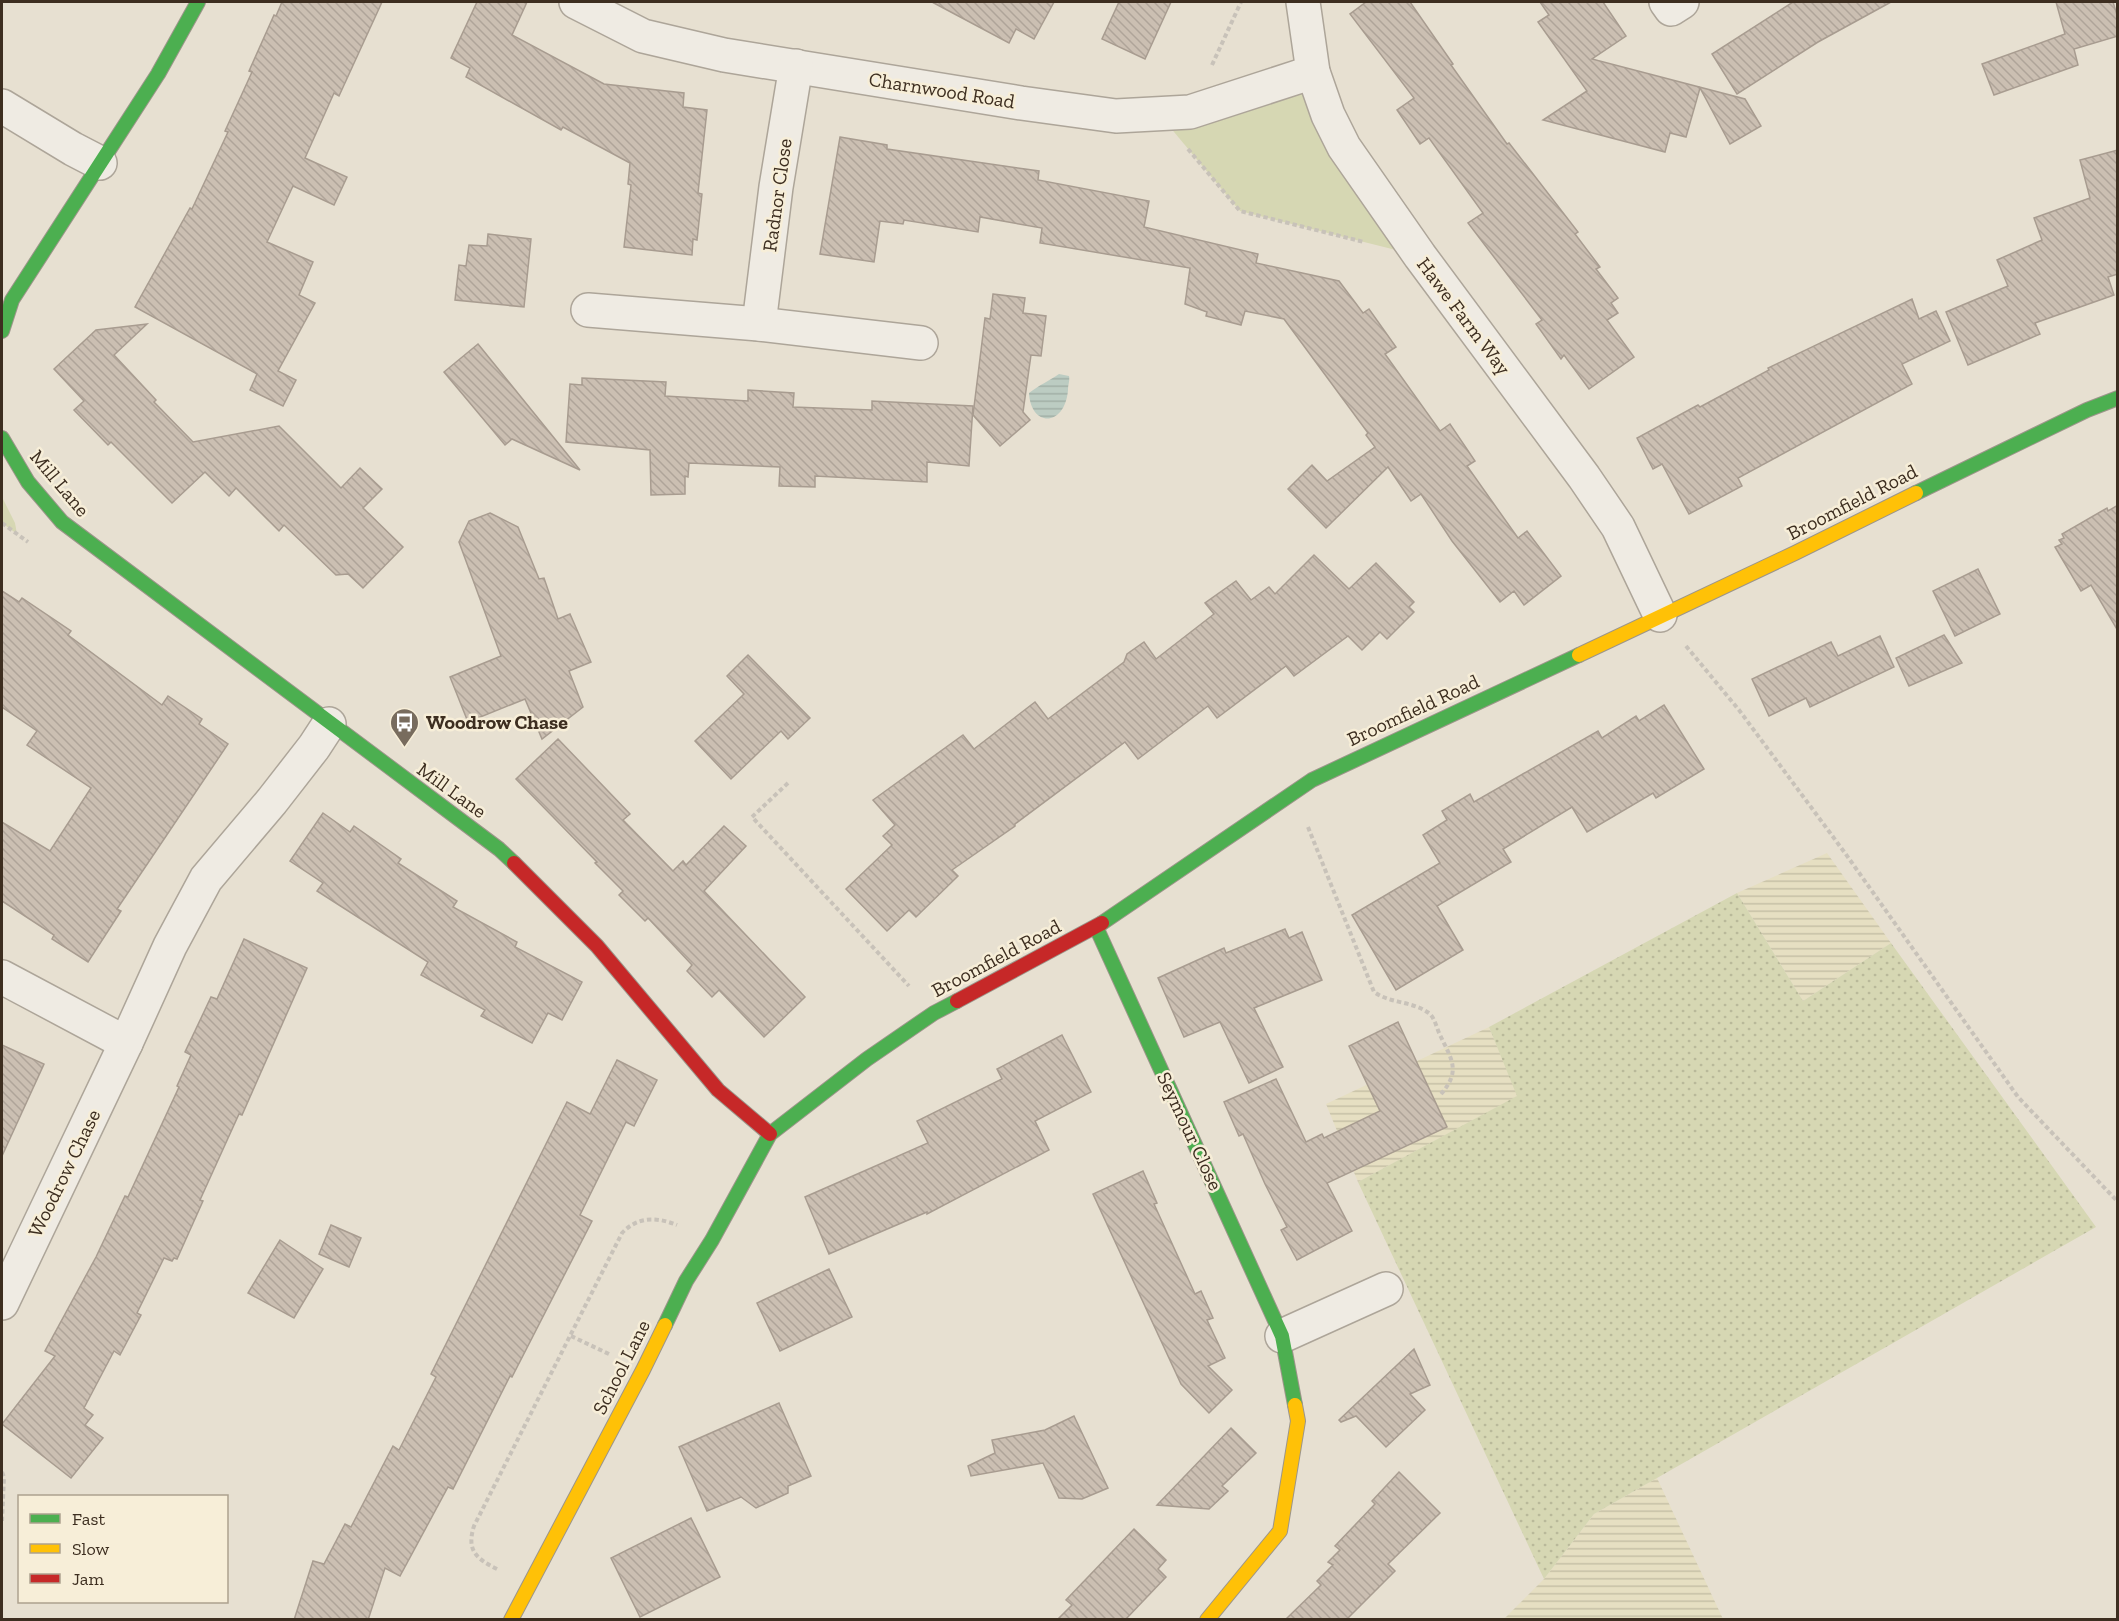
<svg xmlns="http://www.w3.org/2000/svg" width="2119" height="1621" font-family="'Zilla Slab',serif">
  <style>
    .farmland { fill: url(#farmland-rules) }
    .grass { fill: url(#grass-dots) }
    .park { fill: #d6d7b3 }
    .water { fill: url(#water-rules) }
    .building { fill: url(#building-back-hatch); stroke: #a89c90; stroke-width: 1.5 }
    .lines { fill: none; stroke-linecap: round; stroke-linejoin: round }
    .street-casing { stroke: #ada599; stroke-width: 36 }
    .fast-casing { stroke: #9c958a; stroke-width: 16 }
    .slow-casing { stroke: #9c958a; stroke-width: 16 }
    .jam-casing { stroke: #9c958a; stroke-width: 16 }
    .path { stroke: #c8c2b9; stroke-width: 4; stroke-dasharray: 4.5 3; stroke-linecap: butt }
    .street { stroke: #efebe3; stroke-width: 33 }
    .fast { stroke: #4caf50; stroke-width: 14 }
    .slow { stroke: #ffc107; stroke-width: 14 }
    .jam { stroke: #c62828; stroke-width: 14 }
    .labels { text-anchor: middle; stroke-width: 5; stroke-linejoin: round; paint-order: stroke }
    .street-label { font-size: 20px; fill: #3d2e20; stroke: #f7eed8 }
    .poi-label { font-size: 20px; font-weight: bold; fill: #3d2e20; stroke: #f7eed8; text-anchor: start }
  </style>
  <defs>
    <pattern id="farmland-rules" width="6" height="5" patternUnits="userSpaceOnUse" patternTransform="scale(1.5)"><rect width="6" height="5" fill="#e6dfc2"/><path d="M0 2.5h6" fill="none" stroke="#c6c0a6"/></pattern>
    <pattern id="grass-dots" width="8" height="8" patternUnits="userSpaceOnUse" patternTransform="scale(1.5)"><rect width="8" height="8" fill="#d6d7b3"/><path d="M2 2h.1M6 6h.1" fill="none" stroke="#b9b99a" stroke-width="1.8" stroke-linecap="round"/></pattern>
    <pattern id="water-rules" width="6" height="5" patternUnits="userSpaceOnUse" patternTransform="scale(1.5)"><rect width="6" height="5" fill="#bcccc2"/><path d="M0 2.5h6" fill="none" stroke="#a2b0a6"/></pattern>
    <pattern id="building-back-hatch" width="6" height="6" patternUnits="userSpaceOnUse" patternTransform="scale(1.5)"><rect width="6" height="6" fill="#cbbfb2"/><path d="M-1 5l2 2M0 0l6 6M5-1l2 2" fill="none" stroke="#afa499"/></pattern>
  </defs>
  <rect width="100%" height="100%" fill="#e7e0d1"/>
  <!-- farmland -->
  <g class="farmland">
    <path d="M1827,853l64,90 -88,58 -66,-108z"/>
    <path d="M1489,1027l29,69 -160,86 -32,-78z"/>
    <path d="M1657,1478l66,141 -220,1 41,-41 50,-65z"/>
  </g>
  <!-- grass -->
  <path class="grass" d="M1737,893l66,108 88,-58 205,284 -502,287 -50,65 -186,-397 159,-86 -28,-69z"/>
  <!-- park -->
  <g class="park">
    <path d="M1313,72l107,184 -180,-45 -81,-97z"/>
    <path d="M2,497l13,26 2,11 -15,-11z"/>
  </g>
  <!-- water -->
  <path class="water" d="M1059,374l10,2c1,5 -1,8 -1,14 -3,37 -37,38 -39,3 10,-8 20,-12 30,-19z"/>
  <!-- building -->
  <g class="building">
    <path d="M282,2h100l-43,94 -5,-3 -29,65 42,19 -13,28 -41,-19 -26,56 46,20 -14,33 16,8 -37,68 18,9 -13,26 -33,-16 7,-16 -122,-67 55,-99 2,1 36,-77 -3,-1 27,-59 -3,-1 25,-56 2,1z"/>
    <path d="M477,2h50l-15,33 92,49 80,9 -1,14 24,3 -9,83 4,1 -5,46 -4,-1 -1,16 -68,-8 7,-62 -3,-1 2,-21 -67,-36 -2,3 -95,-53 4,-9 -19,-10z"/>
    <path d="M932,2h122l-20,37 -18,-10 -7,14z"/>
    <path d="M1119,2h52l-26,57 -43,-20z"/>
    <path d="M1366,2h44l43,62 -2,1 56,79 2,-1 69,89 -3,2 25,33 -4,2 22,29 -7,5 7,10 -11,7 27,37 -45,32 -25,-34 -3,4 -25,-35 6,-4 -74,-97 15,-10 -54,-75 -9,6 -23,-34 17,-12 -64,-84z"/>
    <path d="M1540,2h63l23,34 -34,23 153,40 16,27 -31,18 -30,-56 -14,49 -16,-4 -5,19 -122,-32 44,-29 -49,-69 11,-7z"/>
    <path d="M1793,2h98l-73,40 -81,52 -25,-40z"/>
    <path d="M2056,2h57l5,16v18l-44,13 4,16 -84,30 -12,-31 83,-30z"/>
    <path d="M840,137l47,8v4l152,22 -1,9 111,21 -5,26 114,27 -2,9 83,18 24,32 6,-4 27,38 -11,7 55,77 10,-7 25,37 -8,5 51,72 9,-7 34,45 -37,29 -10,-14 -14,11 -48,-61 -31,-47 -10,7 -23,-34 -62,61 -38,-39 24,-24 15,16 48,-34 -9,-12 2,-2 -84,-114 -39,-8 -4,14 -35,-9 1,-4 -22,-8 5,-36 -150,-25 2,-15 -62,-11 -2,15 -74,-12 -1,4 -23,-3 -6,41 -54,-8z"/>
    <path d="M2118,150v124l-10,3 6,18 -79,28 5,11 -72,31 -22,-53 62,-26 -11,-26 45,-20 -8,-22 56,-20 -10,-38z"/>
    <path d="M488,234l43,5 -7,68 -69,-7 4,-35 7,1 3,-21 18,1z"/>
    <path d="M993,294l32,4 -2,15 23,3 -5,40 -10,-1 -8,57 7,8 -30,26 -27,-31 12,-97 5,1z"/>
    <path d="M1912,299l7,20 17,-8 14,30 -48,23 10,20 -174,94 4,8 -53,28 -27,-50 -9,5 -16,-31 61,-33 2,2 69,-37 -1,-2z"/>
    <path d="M147,324l-33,31 42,45 -2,2 39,40 86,-16 62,62 19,-20 22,21 -19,19 40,39 -40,41 -15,-14 -12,1 -52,-50 -5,6 -43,-43 -7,8 -24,-24 -33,31 -61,-61 -3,3 -34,-35 10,-9 -30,-32 42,-39z"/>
    <path d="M478,344l102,126 -68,-31 -7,6 -61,-73z"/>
    <path d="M582,378l84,4 -1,14 83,5v-11l46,3 -1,14 79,3v-9l101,5 -4,60 -42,-4v20l-112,-6v11l-36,-1 1,-19 -91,-4 -1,14 -3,-1v18l-34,1 -1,-45 -84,-8 4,-58 12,1z"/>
    <path d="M2118,505v126l-27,-46 -10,6 -26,-44 7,-3 -3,-4 5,-2 -2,-4 45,-26 1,3z"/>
    <path d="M490,513l28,14 21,52 5,-1 14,41 12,-5 21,48 -22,9 14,36 -41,32 -17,-40 -57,23 -18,-45 51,-21 -42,-114 10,-21z"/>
    <path d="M1314,555l35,34 27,-26 38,39 -5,5 5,5 -27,27 -7,-7 -18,18 -14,-14 -54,40 -8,-10 -69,52 -9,-12 -70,53 -13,-17 -110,82v2l-63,44 6,6 -42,41 -7,-7 -22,21 -41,-42 46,-44 -9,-9 12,-11 -22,-25 90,-65 11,14 61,-47 13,17 76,-57 3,-8 17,-12 12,17 58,-45 -9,-11 31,-22 15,19 18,-13 6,7z"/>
    <path d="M1978,569l22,45 -45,22 -22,-45z"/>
    <path d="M2,591l17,11 3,-4 49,33 -3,4 94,70 6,-9 34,23 -3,5 29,20 -111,165 4,2 -33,51 -36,-23 2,-4 -52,-34v-79l48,29 41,-63 -64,-43 10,-14 -35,-24z"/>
    <path d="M1944,635l18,28 -53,23 -13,-28z"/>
    <path d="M1880,636l14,31 -84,40 -4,-9 -37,18 -17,-37 79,-37 7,14z"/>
    <path d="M748,655l62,63 -22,21 -7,-8 -50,48 -36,-38 49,-47 -17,-18z"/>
    <path d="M1664,705l40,64 -48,29 -3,-5 -66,39 -15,-25 -69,42 8,13 -74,44 26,44 -67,40 -44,-75 88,-52 -17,-28 24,-15 -5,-9 28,-17 4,8 124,-71 4,7 34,-22 3,5z"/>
    <path d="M558,739l72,75 -7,6 50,51 10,-10 3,4 38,-39 22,20 -42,45 101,106 -41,40 -45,-47 -7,7 -25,-26 5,-6 -44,-47 -3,3 -26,-26 4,-4 -28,-28 2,-1 -81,-83z"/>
    <path d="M323,813l27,19 4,-6 47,33 -3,4 59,38 -4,6 64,35 -2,5 67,35 -20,38 -14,-7 -16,30 -51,-27 4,-6 -64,-35 7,-13 -111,-71 6,-8 -33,-22z"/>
    <path d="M1285,929l4,9 13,-6 20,48 -68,28 29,59 -34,16 -29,-61 -36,15 -26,-59 66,-30 2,5z"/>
    <path d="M244,939l63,29 -65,147 -3,-1 -39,86 3,1 -26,58 -3,-1 -2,3 -8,-3 -27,55 4,2 -21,40 -6,-4 -30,57 9,7 -8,10 18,13 -32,40 -69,-54 53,-68 -10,-5 51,-94 29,-61 3,1 51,-110 -2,-1 14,-31 -6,-3 26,-55 6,2z"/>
    <path d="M1398,1022l49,105 -120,56 25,48 -55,29 -16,-30 6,-3 -22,-43 -22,-50 -4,2 -15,-34 52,-23 30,63 16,-8 2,4 56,-27 -31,-65z"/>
    <path d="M1062,1035l29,57 -56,29 14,29 -122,64v-2l-98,42 -24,-57 123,-54 -11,-22 85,-42 -5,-10z"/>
    <path d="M2,1045l42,19 -42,92z"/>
    <path d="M617,1060l40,20 -23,46 -8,-4 -46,93 12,6 -80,156 -2,-1 -57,113 -5,-2 -48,89 -15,-8 -17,52h-74l19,-59 11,3 21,-40 6,3 42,-81 6,4 37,-73 -5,-3 136,-272 23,12z"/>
    <path d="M1143,1171l14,32 -3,1 41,90 6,-3 12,27 -6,2 18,38 -17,8 24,24 -23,23 -28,-29 -88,-190z"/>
    <path d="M331,1225l30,13 -12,29 -30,-13z"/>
    <path d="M280,1240l43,29 -29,49 -46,-25z"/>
    <path d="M829,1269l23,48 -72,34 -23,-48z"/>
    <path d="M1414,1349l16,36 -20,9 15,16 -39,37 -30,-31 -15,6 -2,-2z"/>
    <path d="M779,1403l32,73 -23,10v7l-32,15 -15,-11 -34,14 -28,-64z"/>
    <path d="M1074,1416l34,72 -26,11 -23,-1 -16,-35 -72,13 -3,-10 27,-13 -3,-13 53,-10z"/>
    <path d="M1231,1428l25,25 -34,33 6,5 -19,18 -52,-4z"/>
    <path d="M1399,1472l41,41 -52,51 7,7 -49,49h-61l36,-35 -4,-4 16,-16 -5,-3 12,-12 -5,-4 40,-42 -3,-3z"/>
    <path d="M691,1518l29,59 -80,40 -29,-59z"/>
    <path d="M1134,1529l32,31 -8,9 8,8 -41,43h-68l15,-15 -6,-5z"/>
  </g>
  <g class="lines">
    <defs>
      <g id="street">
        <path d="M576,2l67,34 81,19 297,48 95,13 74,-4 123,-40"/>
        <path d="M1303,2l10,70 15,43 16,32 76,109 164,221 34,50 42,88"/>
        <path d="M1666,2l5,7 11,-7"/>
        <path d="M2,106l71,43 27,14"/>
        <path d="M588,310l171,14 162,19"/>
        <path d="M759,324l17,-137 20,-121"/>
        <path d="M2,977l124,66"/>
        <path d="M2,1303l124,-260 44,-97 36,-67 66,-78 42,-54 15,-23"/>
        <path d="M1282,1336l104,-47"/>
      </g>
      <g id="fast">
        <path d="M2,331l10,-31 146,-226 40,-72"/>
        <path d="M2,438l26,44 34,40 437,327 15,14"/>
        <path d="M1916,493l171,-83 31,-12"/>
        <path d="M1102,923l210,-143 267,-125"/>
        <path d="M1096,927l186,409 13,69"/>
        <path d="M665,1325l21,-44 26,-41 58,-106 97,-75 67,-46 23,-12"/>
      </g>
      <g id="slow">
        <path d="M1579,655l216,-102 121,-60"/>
        <path d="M511,1620l132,-250 22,-45"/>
        <path d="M1207,1620l73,-89 18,-110 -3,-16"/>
      </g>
      <g id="jam">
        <path d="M514,863l83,83 121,144 52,44"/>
        <path d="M957,1001l145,-78"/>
      </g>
    </defs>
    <!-- street casing -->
    <use href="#street" class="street-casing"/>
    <!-- fast casing -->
    <use href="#fast" class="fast-casing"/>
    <!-- slow casing -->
    <use href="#slow" class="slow-casing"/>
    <!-- jam casing -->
    <use href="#jam" class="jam-casing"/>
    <!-- path -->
    <g class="path">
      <path d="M1212,65l29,-63"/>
      <path d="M1188,149l52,62 124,31"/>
      <path d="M2,523l26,19"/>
      <path d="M1686,646l53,64 106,143 173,244 100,105"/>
      <path d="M788,783l-36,34 157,169"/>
      <path d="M1308,827l66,165c17,12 40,9 56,22 5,5 7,15 10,21 12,25 21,36 1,59"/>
      <path d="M571,1336l40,19"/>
      <path d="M2,1472l2,5 -2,44"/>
      <path d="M497,1569c-20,-10 -31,-18 -23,-43l148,-293c16,-17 35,-16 55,-8"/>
    </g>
    <!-- street -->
    <use href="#street" class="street"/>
    <!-- fast -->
    <use href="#fast" class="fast"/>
    <!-- slow -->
    <use href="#slow" class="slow"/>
    <!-- jam -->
    <use href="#jam" class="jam"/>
  </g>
  <!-- icons -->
  <defs>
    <symbol id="bus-pin" viewBox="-11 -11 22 30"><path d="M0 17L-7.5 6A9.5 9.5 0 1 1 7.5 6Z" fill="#786c5e" stroke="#f7eed8"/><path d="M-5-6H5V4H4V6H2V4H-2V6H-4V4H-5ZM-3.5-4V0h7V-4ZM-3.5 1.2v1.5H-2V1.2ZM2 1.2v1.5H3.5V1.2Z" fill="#fff"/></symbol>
  </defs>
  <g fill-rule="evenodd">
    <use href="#bus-pin" x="388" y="706" width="33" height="45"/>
  </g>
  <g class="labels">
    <!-- street labels -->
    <g class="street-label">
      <text transform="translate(942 90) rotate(9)" y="7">Charnwood Road</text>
      <text transform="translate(777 195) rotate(-82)" y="7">Radnor Close</text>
      <text transform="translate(1464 316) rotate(53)" y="7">Hawe Farm Way</text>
      <text transform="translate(60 483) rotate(50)" y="7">Mill Lane</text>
      <text transform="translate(1852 502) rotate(-27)" y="7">Broomfield Road</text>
      <text transform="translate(1413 710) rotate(-25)" y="7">Broomfield Road</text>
      <text transform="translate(452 790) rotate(36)" y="7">Mill Lane</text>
      <text transform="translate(996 958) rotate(-28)" y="7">Broomfield Road</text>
      <text transform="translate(1190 1131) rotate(65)" y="7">Seymour Close</text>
      <text transform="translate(64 1173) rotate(-64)" y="7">Woodrow Chase</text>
      <text transform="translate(621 1367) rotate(-63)" y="7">School Lane</text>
    </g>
    <!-- poi labels -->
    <g class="poi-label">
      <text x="426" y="729">Woodrow Chase</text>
    </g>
  </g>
  <!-- border -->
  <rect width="2119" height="1621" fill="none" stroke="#3d2e20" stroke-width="6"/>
  <!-- legend -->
  <rect x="18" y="1495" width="210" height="108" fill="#f7eed8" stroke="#ada18e" stroke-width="1.5"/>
  <rect x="30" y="1514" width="30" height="9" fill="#4caf50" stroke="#ada18e" stroke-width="1.5"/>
  <text x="72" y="1525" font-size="18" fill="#3d2e20">Fast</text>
  <rect x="30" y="1544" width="30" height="9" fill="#ffc107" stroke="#ada18e" stroke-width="1.5"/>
  <text x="72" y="1555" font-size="18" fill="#3d2e20">Slow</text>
  <rect x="30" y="1574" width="30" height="9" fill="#c62828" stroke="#ada18e" stroke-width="1.5"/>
  <text x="72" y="1585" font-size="18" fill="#3d2e20">Jam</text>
</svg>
